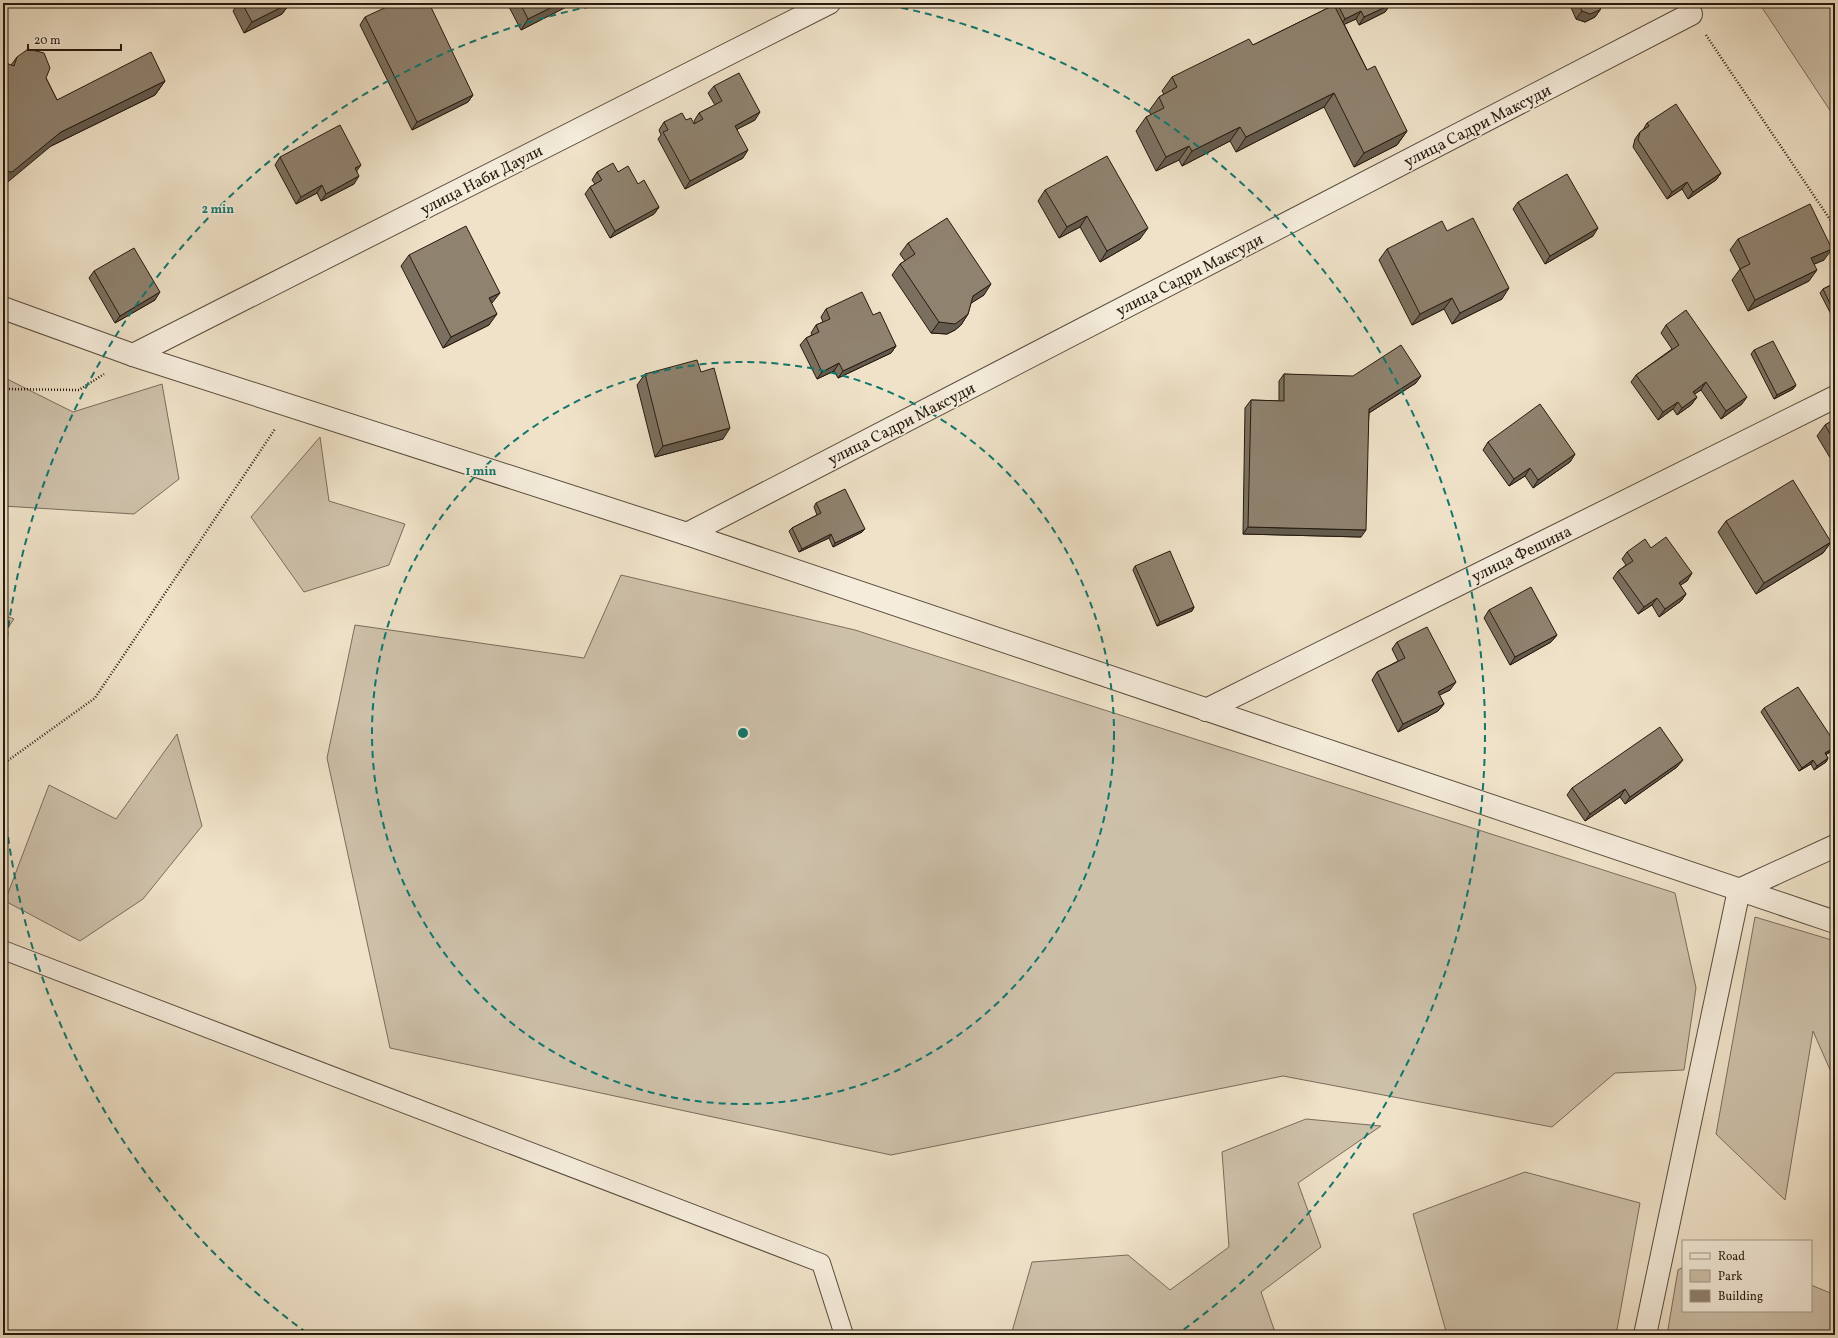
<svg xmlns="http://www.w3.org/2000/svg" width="1838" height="1338" font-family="Vollkorn,serif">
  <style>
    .green { fill: #cdc0a9; stroke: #7a6d5c }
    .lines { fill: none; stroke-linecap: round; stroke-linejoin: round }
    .lane-casing { stroke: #584c3d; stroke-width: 20 }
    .street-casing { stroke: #584c3d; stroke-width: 24 }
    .path { stroke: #261a0f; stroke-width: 2.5; stroke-dasharray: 1 2; stroke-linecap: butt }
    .lane { stroke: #f5ecdb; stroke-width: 18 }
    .street { stroke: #f5ecdb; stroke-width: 22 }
    .wall { fill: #7b705f; stroke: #261a0f }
    .shaded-wall { fill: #645b4e; stroke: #261a0f }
    .building { fill: #8f826f; stroke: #261a0f }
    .ring { fill: none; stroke: #0f766e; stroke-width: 2; stroke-dasharray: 7 5 }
    .labels { text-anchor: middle; stroke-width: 3.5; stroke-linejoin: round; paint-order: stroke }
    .street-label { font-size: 16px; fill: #261a0f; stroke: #f5ecdb }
    .centre { fill: #0f766e; stroke: #f5ecdb; stroke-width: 2 }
    .ring-label { font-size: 12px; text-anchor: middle; font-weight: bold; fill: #0f766e; stroke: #f5ecdb; stroke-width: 3.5; stroke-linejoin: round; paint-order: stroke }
  </style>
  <rect width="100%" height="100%" fill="#efe2c8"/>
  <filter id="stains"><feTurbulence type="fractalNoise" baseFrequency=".005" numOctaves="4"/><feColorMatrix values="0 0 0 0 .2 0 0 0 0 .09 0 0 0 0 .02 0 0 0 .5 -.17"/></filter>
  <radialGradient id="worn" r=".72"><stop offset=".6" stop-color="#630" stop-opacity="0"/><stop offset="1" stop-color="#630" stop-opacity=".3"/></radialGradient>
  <!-- green -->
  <g class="green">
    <path d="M1759,3h76v115z"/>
    <path d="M3,377l70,35 89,-28 17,95 -45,35 -131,-8z"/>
    <path d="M320,437l9,64 76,23 -16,41 -85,27 -53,-75z"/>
    <path d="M621,575l234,55 820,263 21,95 -12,82 -69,3 -63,54 -269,-51 -392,79 -501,-107 -63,-290 28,-133 229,33z"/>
    <path d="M3,615l11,4 -11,16z"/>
    <path d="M177,734l25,92 -59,73 -63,42 -75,-40 44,-116 67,34z"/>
    <path d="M1755,917l80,24v140l-22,-50 -28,169 -69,-66z"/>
    <path d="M1306,1119l75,7 -83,57 23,64 -60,45 15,43h-265l21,-73 96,-7 42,35 59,-43 -7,-95z"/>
    <path d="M1525,1172l115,31 -24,132h-169l-34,-121z"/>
    <path d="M1683,1267v44h128v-26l24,10v40h-168l11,-65z"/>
  </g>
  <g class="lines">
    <defs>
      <path id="lane" d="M3,950l818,313 23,72"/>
      <g id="street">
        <path d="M3,308l130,47 554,179 1148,388"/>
        <path d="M133,355l696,-352"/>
        <path d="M687,534l1004,-520"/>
        <path d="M1206,710l629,-313"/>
        <path d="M1645,1335l94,-445 96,-44"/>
      </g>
    </defs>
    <!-- lane casing -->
    <use href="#lane" class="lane-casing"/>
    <!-- street casing -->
    <use href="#street" class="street-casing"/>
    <!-- path -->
    <g class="path">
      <path d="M1706,35l129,192"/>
      <path d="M3,389l76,1 25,-16"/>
      <path d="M3,764l92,-66 180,-269"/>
    </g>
    <!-- lane -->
    <use href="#lane" class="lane"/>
    <!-- street -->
    <use href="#street" class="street"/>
  </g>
  <!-- wall -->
  <g class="wall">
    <path d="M238,3h52l-8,11 -38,19 -11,-22z"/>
    <path d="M507,3h66l-1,1 -51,26z"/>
    <path d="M1328,3h61l1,2 -5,7 -26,13 -3,-6 -12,5 23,46 40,61 -10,14 -43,22 -30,-60 -88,45 -6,-11 -48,25 -3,-6 -23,11 -20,-40 10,-14 5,-2 -2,-4 10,-14 5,-3 -2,-3 10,-14 81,-32 77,-38z"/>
    <path d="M1569,3h35l-3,1 -1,6 -5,7 -10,5 -9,-3z"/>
    <path d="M365,17l108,78 -5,7 -56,28 -52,-105z"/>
    <path d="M17,57l29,21 11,22 108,-19 -10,14 -104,51 -40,-81z"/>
    <path d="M714,86l41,34 -18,9 6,29 -58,31 -27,-50 3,-4 -2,-5 5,-8 22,-2 8,4 1,-1 -1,-2 5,-8 16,-8 -7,-12z"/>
    <path d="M1647,123l74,50 -5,7 -28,19 -6,-10 -15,10 -34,-52 2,-8 5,-7 3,-2z"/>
    <path d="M280,157l77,14 -3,13 -33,17 -4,-8 -21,11 -21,-39z"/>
    <path d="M597,172h21l20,12 21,23 -5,7 -44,24 -25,-44 5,-7 5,-3 -3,-4z"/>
    <path d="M1045,190l95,49 -40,23 -20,-35 -21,11 -21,-37z"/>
    <path d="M1518,202l75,34 -48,28 -32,-55z"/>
    <path d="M1447,231l55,68 -50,25 -8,-15 -32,16 -33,-65 8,-11z"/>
    <path d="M1738,239l86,21 -10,4 -5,17 -61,30 -16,-31 8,-11 -10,-19z"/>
    <path d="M908,243l76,52 -13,8 -3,11 -7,11 -6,5 -8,4 -16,-1 -39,-58 8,-11 5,-3 -5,-7z"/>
    <path d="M409,255l83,49 -3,21 -46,23 -42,-82z"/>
    <path d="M94,271l61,29 -40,23 -26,-45z"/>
    <path d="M1835,283v39l-15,-29 3,-4z"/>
    <path d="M826,309l47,6 23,31 -5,7 -53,25 -4,-7 -17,8 -17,-34 6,-7 6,-3 -1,-2 5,-8 7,-3 -2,-5z"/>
    <path d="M1666,325l76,79 -21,15 -20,-29 -7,4 3,3 -6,8 -14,10 -4,-6 -15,11 -27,-38 5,-7 36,-26 -11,-16z"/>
    <path d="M1754,350l42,35 -3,4 -19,10 -23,-45z"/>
    <path d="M701,372l22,67 -68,18 -18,-72 8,-11z"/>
    <path d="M1284,374l132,9 -47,30 -8,124 -118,-3 2,-126 6,-8 28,1v-20z"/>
    <path d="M1835,419v47l-18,-30 8,-11z"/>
    <path d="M1488,442l87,12 -5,8 -37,26 -8,-12 -16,10 -26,-36z"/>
    <path d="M816,503l49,26 -3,3 -29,15 -4,-9 -30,14 -10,-21 3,-3 25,-13 -3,-8z"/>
    <path d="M1726,521l105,21 -8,11 -67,41 -38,-62z"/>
    <path d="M1651,548l41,25 -5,8 -7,4 6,9 -5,7 -22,16 -7,-12 -14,9 -25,-36 5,-7 8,-6 -4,-6 5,-7z"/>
    <path d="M1135,566l59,41 -2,4 -35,15 -24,-56z"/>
    <path d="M1489,610l68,25 -6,7 -41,23 -26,-47z"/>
    <path d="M1397,642l53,48 -11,5 5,9 -6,7 -40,21 -26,-52 5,-8 21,-11 -6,-12z"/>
    <path d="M1764,708l71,35v5l-1,1 -8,6 2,3 -2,4 -12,8 -3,-6 -12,7 -38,-59z"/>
    <path d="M1677,767l-52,37 -5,-7 -35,24 -18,-26 5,-7z"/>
  </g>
  <!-- shaded-wall -->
  <g class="shaded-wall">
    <path d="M290,3l-8,11 -38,19 8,-11z"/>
    <path d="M560,3h13l-1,1 -51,26 7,-11z"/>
    <path d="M1390,5l-5,7 -26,13 5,-8z"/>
    <path d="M1600,10l-5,7 -10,5 -9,-3 6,-8z"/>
    <path d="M1361,11l-5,8 -17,8 6,-8z"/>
    <path d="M165,81l-10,14 -104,51 -48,40v-15l58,-39z"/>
    <path d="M1334,93l-10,14 -88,45 10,-15z"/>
    <path d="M473,95l-5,7 -56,28 5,-8z"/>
    <path d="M760,112l-5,8 -25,13 5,-7z"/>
    <path d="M1240,127l-10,14 -48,25 10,-15z"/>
    <path d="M1407,131l-10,14 -43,22 10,-14z"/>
    <path d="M1189,146l-10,14 -23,11 10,-14z"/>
    <path d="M748,150l-5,8 -58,31 5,-8z"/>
    <path d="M361,165l-5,7 -1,-4z"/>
    <path d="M1721,173l-5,7 -28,19 5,-7z"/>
    <path d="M359,176l-5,8 -33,17 5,-7z"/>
    <path d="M1687,182l-5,7 -15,10 5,-7z"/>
    <path d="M322,185l-5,8 -21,11 5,-7z"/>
    <path d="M659,207l-5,7 -44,24 5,-7z"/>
    <path d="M1087,216l-7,11 -21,11 8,-11z"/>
    <path d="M1148,228l-8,11 -40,23 7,-11z"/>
    <path d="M1598,228l-5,8 -48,28 5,-8z"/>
    <path d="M1832,249l-8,11 -21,9 8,-11z"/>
    <path d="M1817,270l-8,11 -61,30 7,-11z"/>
    <path d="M991,284l-7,11 -19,12 8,-11z"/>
    <path d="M1509,288l-7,11 -50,25 8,-11z"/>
    <path d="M160,292l-5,8 -40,23 5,-7z"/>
    <path d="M500,293l-8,10 -3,-5z"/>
    <path d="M1452,298l-8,11 -32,16 8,-11z"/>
    <path d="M497,314l-8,11 -46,23 8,-11z"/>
    <path d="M968,314l-7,11 -6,5 -8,4 -16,-1 8,-11z"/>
    <path d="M896,346l-5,7 -53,25 5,-7z"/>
    <path d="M839,363l-5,8 -17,8 5,-7z"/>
    <path d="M1421,376l-5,7 -52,33 5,-7z"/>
    <path d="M1706,382l-5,8 -14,9 6,-7z"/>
    <path d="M1796,385l-3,4 -19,10 3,-4z"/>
    <path d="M1697,397l-6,8 -14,10 5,-7z"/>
    <path d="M1747,397l-5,7 -21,15 5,-8z"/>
    <path d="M1678,402l-5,7 -15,11 5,-8z"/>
    <path d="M730,428l-7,11 -68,18 8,-11z"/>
    <path d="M1575,454l-5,8 -37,26 5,-8z"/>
    <path d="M1530,468l-5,8 -16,10 5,-7z"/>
    <path d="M1248,527l118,3 -5,7 -118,-3z"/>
    <path d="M865,529l-3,3 -29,15 2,-4z"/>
    <path d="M831,534l-2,4 -30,14 3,-3z"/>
    <path d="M1831,542l-8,11 -67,41 8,-11z"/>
    <path d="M1692,573l-5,8 -14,9 6,-7z"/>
    <path d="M1686,594l-5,7 -22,16 6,-8z"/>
    <path d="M1657,598l-5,7 -14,9 6,-7z"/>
    <path d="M1194,607l-2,4 -35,15 3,-4z"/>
    <path d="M1557,635l-6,7 -41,23 5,-8z"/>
    <path d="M1456,682l-6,8 -18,9 6,-7z"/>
    <path d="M1444,704l-6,7 -40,21 5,-8z"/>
    <path d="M1835,747l-1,2 -12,8 3,-4z"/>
    <path d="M1828,758l-2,4 -12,8 3,-4z"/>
    <path d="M1683,760l-6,7 -52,37 5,-7z"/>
    <path d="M1813,760l-2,4 -12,7 3,-3z"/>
    <path d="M1625,789l-5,8 -35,24 5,-7z"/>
  </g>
  <!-- building -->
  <g class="building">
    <path d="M242,3h48l-38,19z"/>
    <path d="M395,3h34l44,92 -56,27 -52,-105z"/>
    <path d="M520,3h40l-32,16z"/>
    <path d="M1337,3h52l1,2 -26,12 -3,-6 -16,8z"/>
    <path d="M1578,3h23l-1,7 -10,4 -8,-3z"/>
    <path d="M1334,5l33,65 8,-4 32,65 -43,22 -30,-60 -88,44 -6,-10 -48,24 -3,-5 -23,11 -20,-40 18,-9 -5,-11 18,-10 -5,-10 77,-38 4,6z"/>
    <path d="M28,49l16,4 6,15 -4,10 11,22 94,-48 14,29 -104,51 -49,40 -9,-1v-109l11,4 3,-9z"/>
    <path d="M739,73l21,39 -25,14 13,24 -58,31 -27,-49 5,-2 -4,-8 18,-9 4,7 5,-2 3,6 9,-5 -4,-6 23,-12 -8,-15z"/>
    <path d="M1676,104l45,69 -28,19 -6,-10 -15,10 -34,-52 2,-8 9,-6 -2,-3z"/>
    <path d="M340,125l21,40 -6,3 4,8 -33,18 -4,-9 -21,12 -21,-40z"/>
    <path d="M1107,156l41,72 -41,23 -20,-35 -20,11 -22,-37z"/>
    <path d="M613,163l5,9 10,-6 10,18 6,-4 15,27 -44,24 -25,-44 12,-7 -5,-8z"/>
    <path d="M1567,174l31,54 -48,28 -32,-54z"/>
    <path d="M1810,204l22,45 -21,9 6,12 -62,30 -15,-31 10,-5 -12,-25z"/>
    <path d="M947,218l44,66 -18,12 -5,18 -6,5 -7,5 -16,-2 -39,-58 15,-10 -7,-11z"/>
    <path d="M1473,218l36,70 -49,25 -8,-15 -32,16 -33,-65 55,-28 5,10z"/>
    <path d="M466,226l34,67 -11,5 8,16 -46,23 -42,-82z"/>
    <path d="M134,248l26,44 -40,24 -26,-45z"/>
    <path d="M1835,283v31l-12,-25z"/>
    <path d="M862,292l11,23 7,-3 16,34 -53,25 -4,-8 -17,9 -16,-34 13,-6 -3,-7 14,-6 -4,-10z"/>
    <path d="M1686,310l61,87 -21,14 -20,-29 -13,10 4,5 -15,11 -4,-6 -15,10 -27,-37 43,-30 -13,-20z"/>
    <path d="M1773,341l23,44 -19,10 -23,-45z"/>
    <path d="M1401,345l20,31 -52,33 -3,121 -118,-3 3,-127 33,1v-27l69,2z"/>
    <path d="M697,360l4,12 13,-4 16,60 -67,18 -18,-72z"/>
    <path d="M1540,404l35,50 -37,26 -8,-12 -16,11 -26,-37z"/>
    <path d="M1835,419v23l-10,-17z"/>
    <path d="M1793,480l38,62 -67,41 -38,-62z"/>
    <path d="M845,489l20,40 -30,14 -4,-9 -29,15 -10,-21 29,-15 -5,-10z"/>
    <path d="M1666,537l26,36 -13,10 7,11 -21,15 -8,-11 -13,9 -26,-36 15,-10 -6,-9 18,-13 6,9z"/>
    <path d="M1170,551l24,56 -34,15 -25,-56z"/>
    <path d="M1531,587l26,48 -42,22 -26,-47z"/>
    <path d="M1427,627l29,55 -18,10 6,12 -41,20 -26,-52 28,-14 -8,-16z"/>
    <path d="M1798,687l37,56v4l-10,6 3,5 -11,8 -4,-6 -11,8 -38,-60z"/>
    <path d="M1660,727l23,33 -53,37 -5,-8 -35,25 -18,-26z"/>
  </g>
  <!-- distance rings -->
  <g class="ring">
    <circle cx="743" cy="733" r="371"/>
    <path d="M307 1333A742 742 0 0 1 3 791M3 675A742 742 0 0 1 608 3M878 3A742 742 0 0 1 1179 1333"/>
  </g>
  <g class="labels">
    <!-- street labels -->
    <g class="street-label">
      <text transform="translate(1477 125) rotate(-27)" y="6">улица Садри Максуди</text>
      <text transform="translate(481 179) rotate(-27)" y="6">улица Наби Даули</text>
      <text transform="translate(1189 274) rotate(-27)" y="6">улица Садри Максуди</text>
      <text transform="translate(901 423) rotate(-27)" y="6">улица Садри Максуди</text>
      <text transform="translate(1521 553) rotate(-26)" y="6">улица Фешина</text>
    </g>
  </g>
  <circle cx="743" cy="733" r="6" class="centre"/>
  <g class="ring-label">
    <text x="218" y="213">2 min</text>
    <text x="481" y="475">1 min</text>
  </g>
  <!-- margin -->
  <rect width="1838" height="1338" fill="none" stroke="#efe2c8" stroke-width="16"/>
  <rect x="4" y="4" width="1830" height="1330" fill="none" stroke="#261a0f" stroke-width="2"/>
  <rect x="8" y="8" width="1822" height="1322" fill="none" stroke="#261a0f"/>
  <!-- legend -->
  <rect x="1682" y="1240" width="130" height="72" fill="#f5ecdb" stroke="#a29889"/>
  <rect x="1690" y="1253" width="20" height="6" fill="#f5ecdb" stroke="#a29889"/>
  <text x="1718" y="1260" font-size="12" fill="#261a0f">Road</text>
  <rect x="1690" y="1270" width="20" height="12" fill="#cdc0a9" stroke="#a29889"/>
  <text x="1718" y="1280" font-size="12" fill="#261a0f">Park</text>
  <rect x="1690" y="1290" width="20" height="12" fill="#8f826f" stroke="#a29889"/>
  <text x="1718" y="1300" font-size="12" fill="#261a0f">Building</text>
  <!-- scale -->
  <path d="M28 44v6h93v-6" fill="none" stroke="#261a0f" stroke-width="2"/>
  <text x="34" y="44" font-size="12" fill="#261a0f" stroke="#f5ecdb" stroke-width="3" paint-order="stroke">20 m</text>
  <rect width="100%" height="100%" filter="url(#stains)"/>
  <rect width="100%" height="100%" fill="url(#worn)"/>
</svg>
